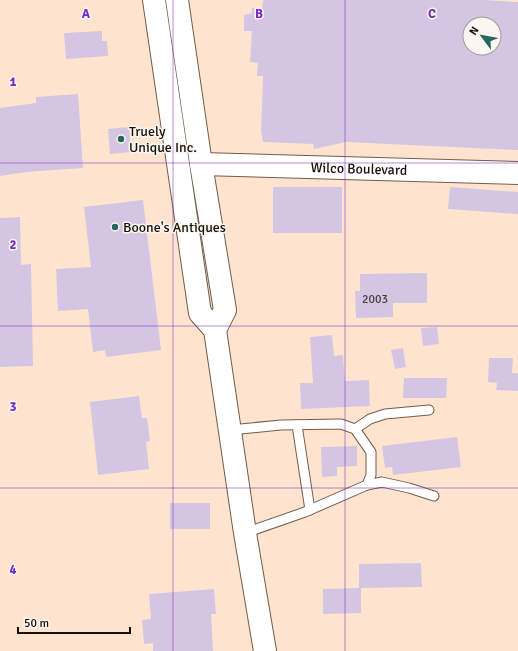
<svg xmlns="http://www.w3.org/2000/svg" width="518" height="651" font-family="Signika,sans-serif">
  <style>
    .building { fill: #d4c6e2; fill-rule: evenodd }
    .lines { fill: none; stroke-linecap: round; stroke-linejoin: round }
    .service-casing { stroke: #735c4a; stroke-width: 11 }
    .tertiary-casing { stroke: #735c4a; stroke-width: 24 }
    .trunk-casing { stroke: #735c4a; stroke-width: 24 }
    .service { stroke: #fff; stroke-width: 9 }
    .tertiary { stroke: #fff; stroke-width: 22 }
    .trunk { stroke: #fff; stroke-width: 22 }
    .grid { fill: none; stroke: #7b2cbf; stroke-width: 1; stroke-opacity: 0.55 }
    .poi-dot { fill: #23685a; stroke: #fbf6f1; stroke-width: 1.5 }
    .labels { text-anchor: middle; stroke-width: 3; stroke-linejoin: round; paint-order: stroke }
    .number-label { font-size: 12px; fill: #473e3e }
    .poi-label { font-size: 14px; fill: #181008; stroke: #fbf6f1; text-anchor: start }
    .street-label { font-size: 14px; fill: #181008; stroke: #fbf6f1 }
    .grid-label { font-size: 13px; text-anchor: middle; font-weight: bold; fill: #7b2cbf; stroke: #fbf6f1; stroke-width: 3; stroke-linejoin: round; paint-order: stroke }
  </style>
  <rect width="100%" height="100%" fill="#fee4ce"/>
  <!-- building -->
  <g class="building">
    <path d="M263,0h221l34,2v148l-172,-8 -32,7 -1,-5 -50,-2 -2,-11 2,-55h-6l1,-13 -8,-1 2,-31h-8v-16l8,-2v-5h10zM470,24h24v24h-24z"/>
    <path d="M102,31v10h5l1,15 -42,3 -2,-26z"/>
    <path d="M78,94l5,74 -57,4 -26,4v-68l36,-5v-6z"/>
    <path d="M129,127l2,25 -21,2 -2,-25z"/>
    <rect x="273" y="187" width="69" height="46"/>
    <path d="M450,187l68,5v22l-70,-5z"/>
    <path d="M143,200l18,150 -55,7 -1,-7 -12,2 -5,-43 -30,2 -2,-42 35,-2 -7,-60z"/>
    <path d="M20,217l1,48 10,-1 2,102 -33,1v-149z"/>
    <path d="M427,273v30h-34v14l-37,1 -1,-27h5v-17z"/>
    <path d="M437,327l2,17 -16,2 -2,-18z"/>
    <path d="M332,335l2,21 9,-1 2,26 24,-1 1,26 -69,3 -1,-26h13l-3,-46z"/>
    <path d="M403,348l3,19 -11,2 -4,-19z"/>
    <path d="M489,358h24l-1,15h6v18l-22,-1 1,-7 -9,-1z"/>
    <path d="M404,378h43l-1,20h-43z"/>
    <path d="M139,396l3,22h5l3,23 -4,1 3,27 -51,6 -8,-73z"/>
    <path d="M457,437l4,30 -68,8 -1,-8 -7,1 -3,-22z"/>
    <path d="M357,446v20l-20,1v9l-15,1 -1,-30z"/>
    <rect x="170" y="503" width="40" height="26"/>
    <path d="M421,563l1,24 -61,1v25l-38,1v-25l36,-1v-24z"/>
    <path d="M214,589l2,25h-5l2,37h-60v-8l-9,1 -2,-24 9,-1 -2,-25z"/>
  </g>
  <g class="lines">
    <defs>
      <g id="service">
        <path d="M297,425l13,85"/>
        <path d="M355,429l15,-10 15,-5 44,-4"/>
        <path d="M230,430l51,-5 60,-1 14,5 16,23v23l-4,10 -62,27 -60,21"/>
        <path d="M367,485l15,-3 27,6 25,8"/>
      </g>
      <g id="tertiary">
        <path id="s1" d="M201,164l317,9"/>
      </g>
      <g id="trunk">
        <path d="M154,0l46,313 15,17 30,203 20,118"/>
        <path d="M177,0l24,164 24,146 -10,20"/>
      </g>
    </defs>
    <!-- service casing -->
    <use href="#service" class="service-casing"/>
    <!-- tertiary casing -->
    <use href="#tertiary" class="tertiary-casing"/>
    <!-- trunk casing -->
    <use href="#trunk" class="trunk-casing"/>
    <!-- service -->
    <use href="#service" class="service"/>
    <!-- tertiary -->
    <use href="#tertiary" class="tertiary"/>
    <!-- trunk -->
    <use href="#trunk" class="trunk"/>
  </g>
  <!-- grid -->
  <path class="grid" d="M173,0v651M345,0v651M0,163h518M0,326h518M0,488h518"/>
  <!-- markers -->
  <g class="poi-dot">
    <circle cx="121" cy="139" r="4"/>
    <circle cx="115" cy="227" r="4"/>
  </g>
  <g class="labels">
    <!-- number labels -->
    <g class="number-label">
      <text x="375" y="303">2003</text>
    </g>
    <!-- poi labels -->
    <g class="poi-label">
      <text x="129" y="136">Truely<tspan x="129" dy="16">Unique Inc.</tspan></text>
      <text x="123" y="232">Boone's Antiques</text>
    </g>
    <!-- street labels -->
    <g class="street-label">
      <text dy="5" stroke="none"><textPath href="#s1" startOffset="158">Wilco Boulevard</textPath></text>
    </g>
  </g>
  <g class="grid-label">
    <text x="86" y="18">A</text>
    <text x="259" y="18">B</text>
    <text x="432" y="18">C</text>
    <text x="13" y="86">1</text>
    <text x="13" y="249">2</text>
    <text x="13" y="411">3</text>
    <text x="13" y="574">4</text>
  </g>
  <!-- north arrow -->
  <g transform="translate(482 36) rotate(302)"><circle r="19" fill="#fbf6f1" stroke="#a09a94"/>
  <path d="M0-3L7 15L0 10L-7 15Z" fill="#23685a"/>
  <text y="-6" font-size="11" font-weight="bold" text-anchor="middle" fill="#181008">N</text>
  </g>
  <!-- scale -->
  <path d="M18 627v6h112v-6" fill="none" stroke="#181008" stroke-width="2"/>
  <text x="24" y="627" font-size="12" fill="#181008" stroke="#fbf6f1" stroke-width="3" paint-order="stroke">50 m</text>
</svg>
